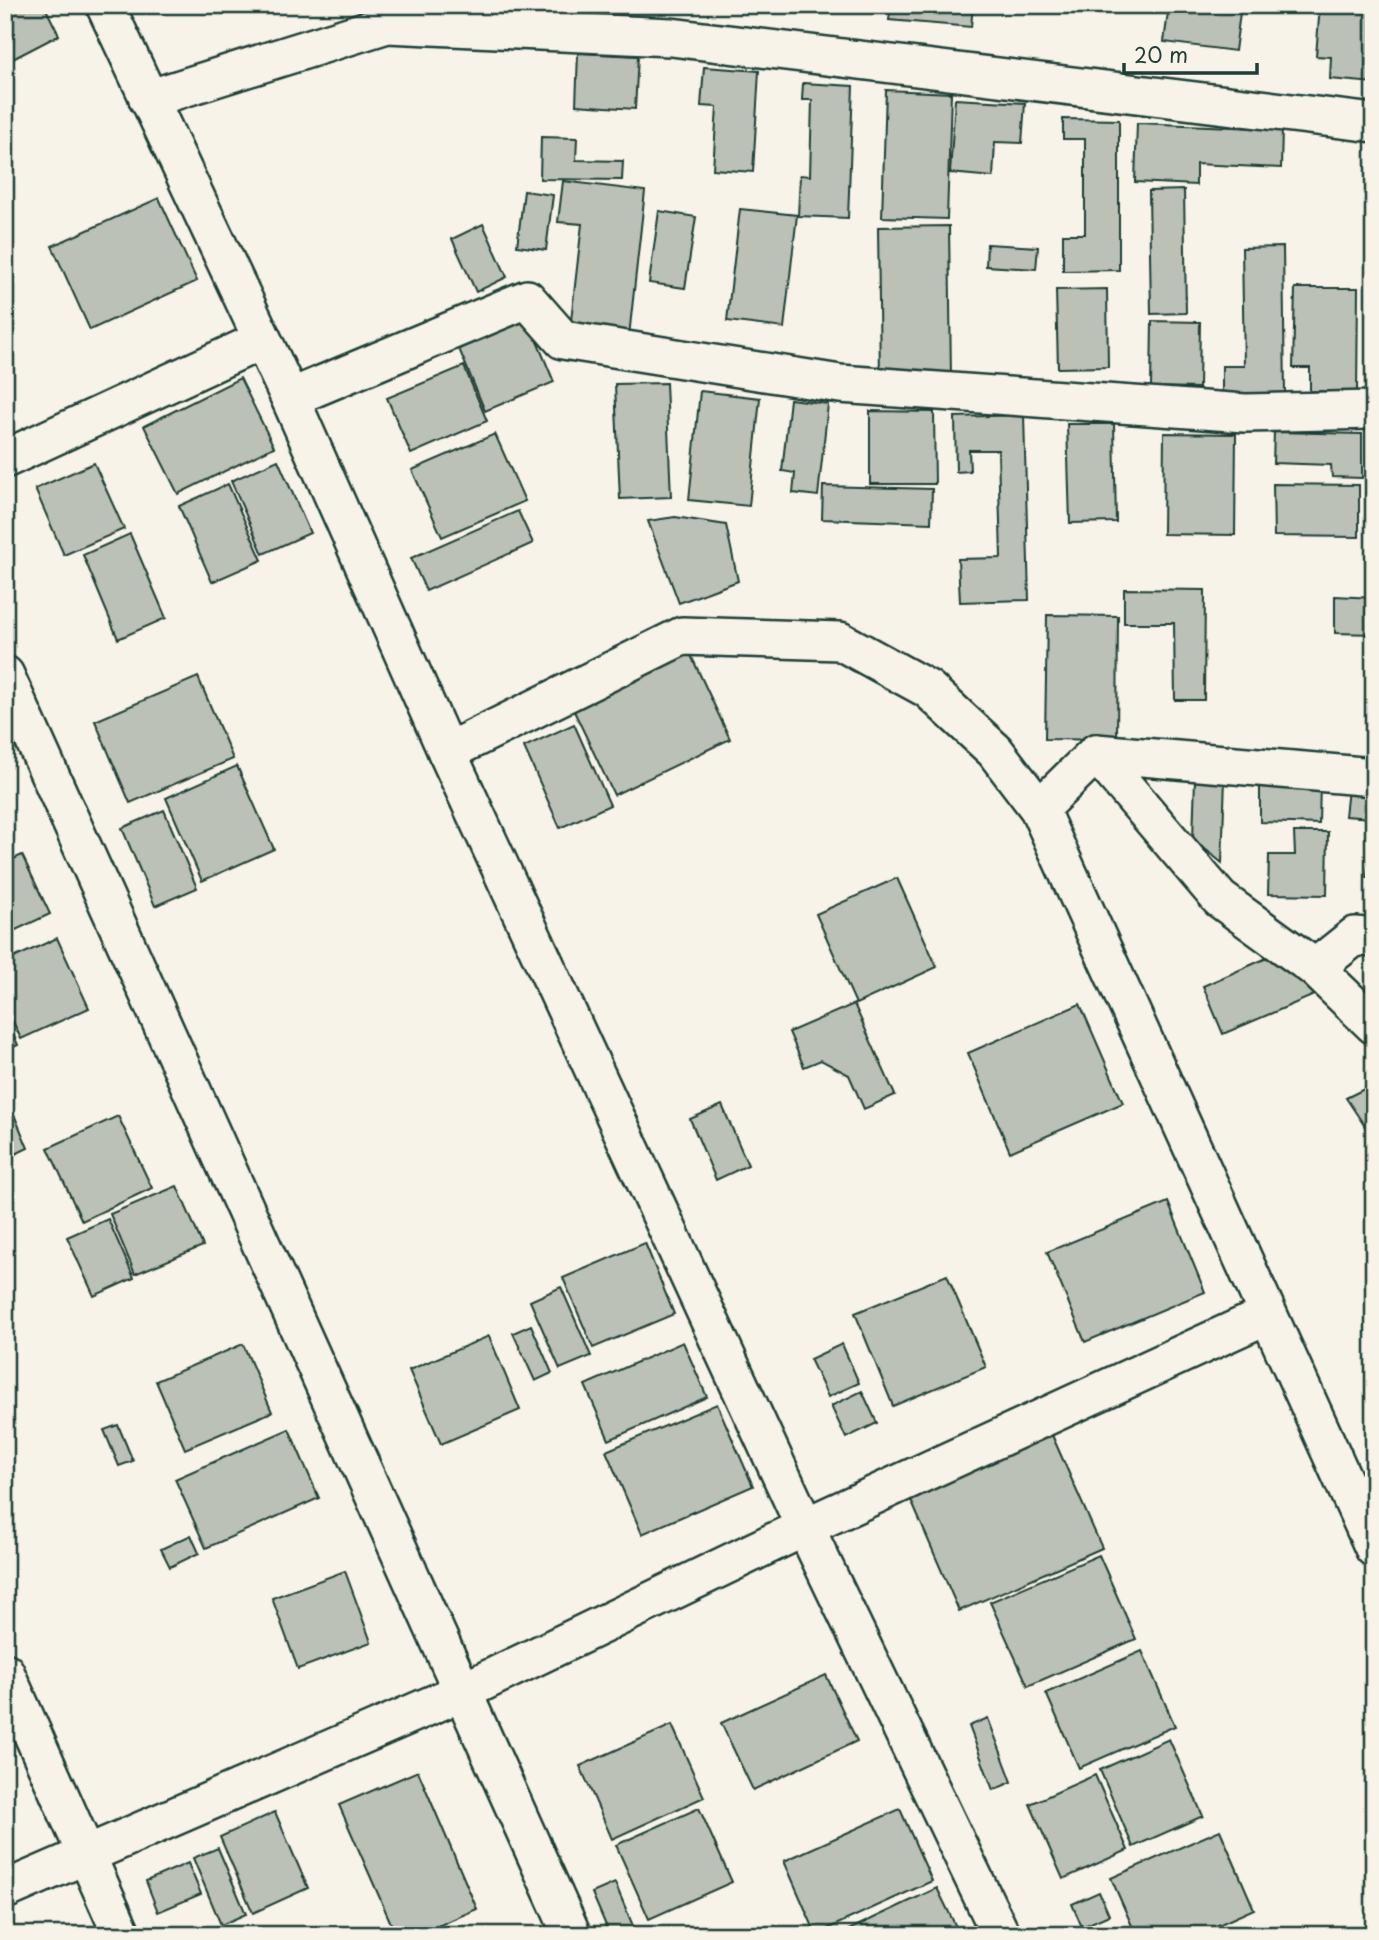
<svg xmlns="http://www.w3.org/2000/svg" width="1379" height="1940" font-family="'Playpen Sans',sans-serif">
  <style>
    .building { fill: #bbc1b6; stroke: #1f3d34; stroke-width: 2 }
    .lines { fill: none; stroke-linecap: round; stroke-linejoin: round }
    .street-casing { stroke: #1f3d34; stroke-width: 42 }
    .street { stroke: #f7f3e8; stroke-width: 37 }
  </style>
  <rect width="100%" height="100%" fill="#f7f3e8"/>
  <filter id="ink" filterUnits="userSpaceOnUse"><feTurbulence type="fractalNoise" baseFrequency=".0143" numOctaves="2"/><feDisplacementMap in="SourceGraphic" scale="14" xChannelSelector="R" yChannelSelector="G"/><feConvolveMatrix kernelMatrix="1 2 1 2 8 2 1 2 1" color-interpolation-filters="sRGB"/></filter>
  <g filter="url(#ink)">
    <!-- building -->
    <g class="building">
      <path d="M5,5h39l15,30 -54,28z"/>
      <path d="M891,5h82l-2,22 -82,-7z"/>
      <path d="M1072,5h46l-1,5z"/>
      <path d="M1169,5h72l-6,46 -71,-9z"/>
      <path d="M1320,5h54v78l-44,-4 1,-22 -15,-1z"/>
      <path d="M578,53l60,3 -3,53 -59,-4z"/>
      <path d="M704,67l55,4 -6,101 -40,-3 4,-62 -16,-1z"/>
      <path d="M803,83l50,3 -5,132 -50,-2 2,-41 10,1 2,-76h-10z"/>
      <path d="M886,90l65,3 -4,126 -65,-2z"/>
      <path d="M955,99l70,4 -3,40 -27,-1 -2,35 -43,-4z"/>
      <path d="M1063,119l56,1v150l-56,1v-37h22v-95h-22z"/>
      <path d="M1137,123l145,6 -1,39 -85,-4v21l-61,-3z"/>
      <path d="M541,137l36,1 -1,22 47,1 -1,19 -82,-1z"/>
      <path d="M563,181l82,10 -16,145 -59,-7 12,-105 -24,-2z"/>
      <path d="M1184,190l2,123 -35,1 -2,-123z"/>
      <path d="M524,191l29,4 -7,55 -29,-4z"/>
      <path d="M159,198l38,83 -107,49 -38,-84z"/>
      <path d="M740,209l57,6 -13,113 -57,-7z"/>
      <path d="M659,211l37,6 -11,71 -36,-5z"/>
      <path d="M483,224l24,53 -31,15 -24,-53z"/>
      <path d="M949,226l2,151 -71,1 -2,-151z"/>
      <path d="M987,244l51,3 -2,22 -50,-3z"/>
      <path d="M1283,247l2,148h-63v-29h22l-2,-118z"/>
      <path d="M1295,288h63l-1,104 -47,-1v-23h-17z"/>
      <path d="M1107,289l1,78 -50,1 -2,-78z"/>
      <path d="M526,315l28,67 -69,29 -28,-67z"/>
      <path d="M1152,321l48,1 -1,66 -48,-1z"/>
      <path d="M464,366l23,55 -76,33 -24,-56z"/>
      <path d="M240,378l34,69 -96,47 -34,-68z"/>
      <path d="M666,383l5,114 -51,2 -5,-115z"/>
      <path d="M700,391l60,7 -11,108 -60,-6z"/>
      <path d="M790,399l38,5 -10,92 -25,-3 2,-20 -13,-2z"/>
      <path d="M870,411l64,1 1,72h-65z"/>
      <path d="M1024,415l5,185 -69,2 -2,-43 43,-1 -3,-108h-29l1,21 -14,1 -1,-55z"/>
      <path d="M1067,424h47l2,98 -46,1z"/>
      <path d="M1274,432l88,2v44l-30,-1 -1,-12 -58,-2z"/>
      <path d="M1164,433l72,1 -1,101 -72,-1z"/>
      <path d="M495,434l30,67 -83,36 -30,-67z"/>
      <path d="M278,460l32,73 -47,21 -32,-73z"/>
      <path d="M94,463l30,66 -60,26 -29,-66z"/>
      <path d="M228,484l34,76 -50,22 -33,-76z"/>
      <path d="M1273,484l86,1v52l-85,-1z"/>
      <path d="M823,486l109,3 -1,34 -109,-4z"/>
      <path d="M518,511l15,32 -107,48 -15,-33z"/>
      <path d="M675,517l51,8 12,56 -59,22 -31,-82z"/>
      <path d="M130,534l36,84 -48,21 -35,-84z"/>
      <path d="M1124,589l81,1 -1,110h-29l-1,-77h-50z"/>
      <path d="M1335,596l39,2v36l-39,-1z"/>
      <path d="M1047,615l71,1 -1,124 -72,-1z"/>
      <path d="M689,651l41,88 -116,56 -42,-88z"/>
      <path d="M198,677l35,82 -103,44 -35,-82z"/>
      <path d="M574,724l36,81 -50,23 -36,-81z"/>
      <path d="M1368,733h6v25h-7z"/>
      <path d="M237,766l37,83 -72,32 -36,-83z"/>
      <path d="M1195,779h30l-3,84 -29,-24z"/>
      <path d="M1260,780l60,3 -1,41 -59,-2z"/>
      <path d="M1348,789l26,2v86h-7l5,-59 -27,-2z"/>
      <path d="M164,810l33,78 -42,18 -33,-78z"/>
      <path d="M1294,832h34l-1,63 -59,-1 1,-39h26z"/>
      <path d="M22,855l28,59 -45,21v-72z"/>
      <path d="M897,878l40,89 -81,37 -40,-90z"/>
      <path d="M57,938l32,70 -68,31 -16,-35v-42z"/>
      <path d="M1276,954l43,39 -96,41 -20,-48z"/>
      <path d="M854,1004l41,91 -31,14 -15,-34 -28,-15 -17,7 -15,-35z"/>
      <path d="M1080,1004l43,99 -113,49 -42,-99z"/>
      <path d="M5,1015l13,30 -13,6z"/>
      <path d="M1374,1084v56l-28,-42z"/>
      <path d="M722,1105l26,60 -32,15 -26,-61z"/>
      <path d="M118,1116l34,72 -70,33 -34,-73z"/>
      <path d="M15,1117l13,31 -23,11v-37z"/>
      <path d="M177,1186l26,60 -68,28 -25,-60z"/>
      <path d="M1168,1202l37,90 -120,50 -38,-90z"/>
      <path d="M108,1219l26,59 -40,18 -27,-59z"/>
      <path d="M645,1243l29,71 -81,34 -30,-70z"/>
      <path d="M947,1275l39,92 -93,39 -38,-93z"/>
      <path d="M561,1287l30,69 -31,13 -30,-68z"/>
      <path d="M531,1325l21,48 -17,8 -22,-48z"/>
      <path d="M489,1336l31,74 -79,34 -32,-74z"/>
      <path d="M683,1342l24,55 -98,43 -24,-55z"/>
      <path d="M243,1344l29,68 -87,37 -29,-68z"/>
      <path d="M842,1344l17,39 -31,14 -18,-38z"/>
      <path d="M862,1391l15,32 -31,15 -15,-32z"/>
      <path d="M717,1404l36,82 -111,48 -36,-83z"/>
      <path d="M118,1425l15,36 -14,5 -15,-36z"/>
      <path d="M289,1429l30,69 -113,50 -31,-69z"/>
      <path d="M1052,1435l50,113 -143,63 -49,-113z"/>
      <path d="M191,1535l8,18 -29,14 -9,-18z"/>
      <path d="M1099,1555l37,84 -108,47 -38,-84z"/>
      <path d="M345,1571l26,71 -73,27 -26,-71z"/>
      <path d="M1142,1651l33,75 -96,42 -33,-75z"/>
      <path d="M826,1675l31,66 -104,49 -32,-67z"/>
      <path d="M988,1718l24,64 -19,8 -24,-64z"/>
      <path d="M672,1725l32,72 -92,42 -32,-73z"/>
      <path d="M1169,1739l34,77 -70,31 -33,-77z"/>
      <path d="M418,1771l59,138 -60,26h-21l-57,-130z"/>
      <path d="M1095,1775l33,75 -65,29 -33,-75z"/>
      <path d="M699,1808l33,74 -83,37 -33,-74z"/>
      <path d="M900,1809l32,72 -116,53 -32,-73z"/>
      <path d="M275,1812l33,76 -55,25 -33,-76z"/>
      <path d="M1220,1830l34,79 -58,26h-60l-25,-57z"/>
      <path d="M218,1848l28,66 -25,11 -28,-67z"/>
      <path d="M188,1863l13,31 -43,18 -12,-31z"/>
      <path d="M615,1883l21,50 -5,2h-21l-18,-42z"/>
      <path d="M937,1888l23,47h-122z"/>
      <path d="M1099,1892l10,23 -27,12 -10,-23z"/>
      <path d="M1119,1927l3,8h-21z"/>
    </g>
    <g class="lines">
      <defs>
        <g id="street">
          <path d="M105,5l185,393 157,354 358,775 196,408"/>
          <path d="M148,99l239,-75 284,13 703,86"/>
          <path d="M290,398l237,-99 36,41 277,44 405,29 129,-3"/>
          <path d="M5,459l257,-119"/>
          <path d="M5,675l567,1260"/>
          <path d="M447,752l235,-116 158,5 88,48 67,62 44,58 335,739"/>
          <path d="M1096,753l124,146 95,69 59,57"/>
          <path d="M1039,809l57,-56 278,24"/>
          <path d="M1315,968l40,-32 19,2"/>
          <path d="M5,1672l117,263"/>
          <path d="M5,1890l459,-199 341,-164 462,-212"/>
        </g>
      </defs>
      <!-- street casing -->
      <use href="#street" class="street-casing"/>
      <!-- street -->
      <use href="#street" class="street"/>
    </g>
  </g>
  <!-- margin -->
  <rect width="1379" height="1940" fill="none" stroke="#f7f3e8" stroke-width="28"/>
  <rect x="14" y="14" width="1351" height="1912" fill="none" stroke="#1f3d34" stroke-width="2.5" filter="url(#ink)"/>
  <!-- scale -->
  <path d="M1124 63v10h133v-10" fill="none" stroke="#1f3d34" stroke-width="3.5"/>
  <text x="1134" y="63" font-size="21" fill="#1f3d34" stroke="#f7f3e8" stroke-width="5" paint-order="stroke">20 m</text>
</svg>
